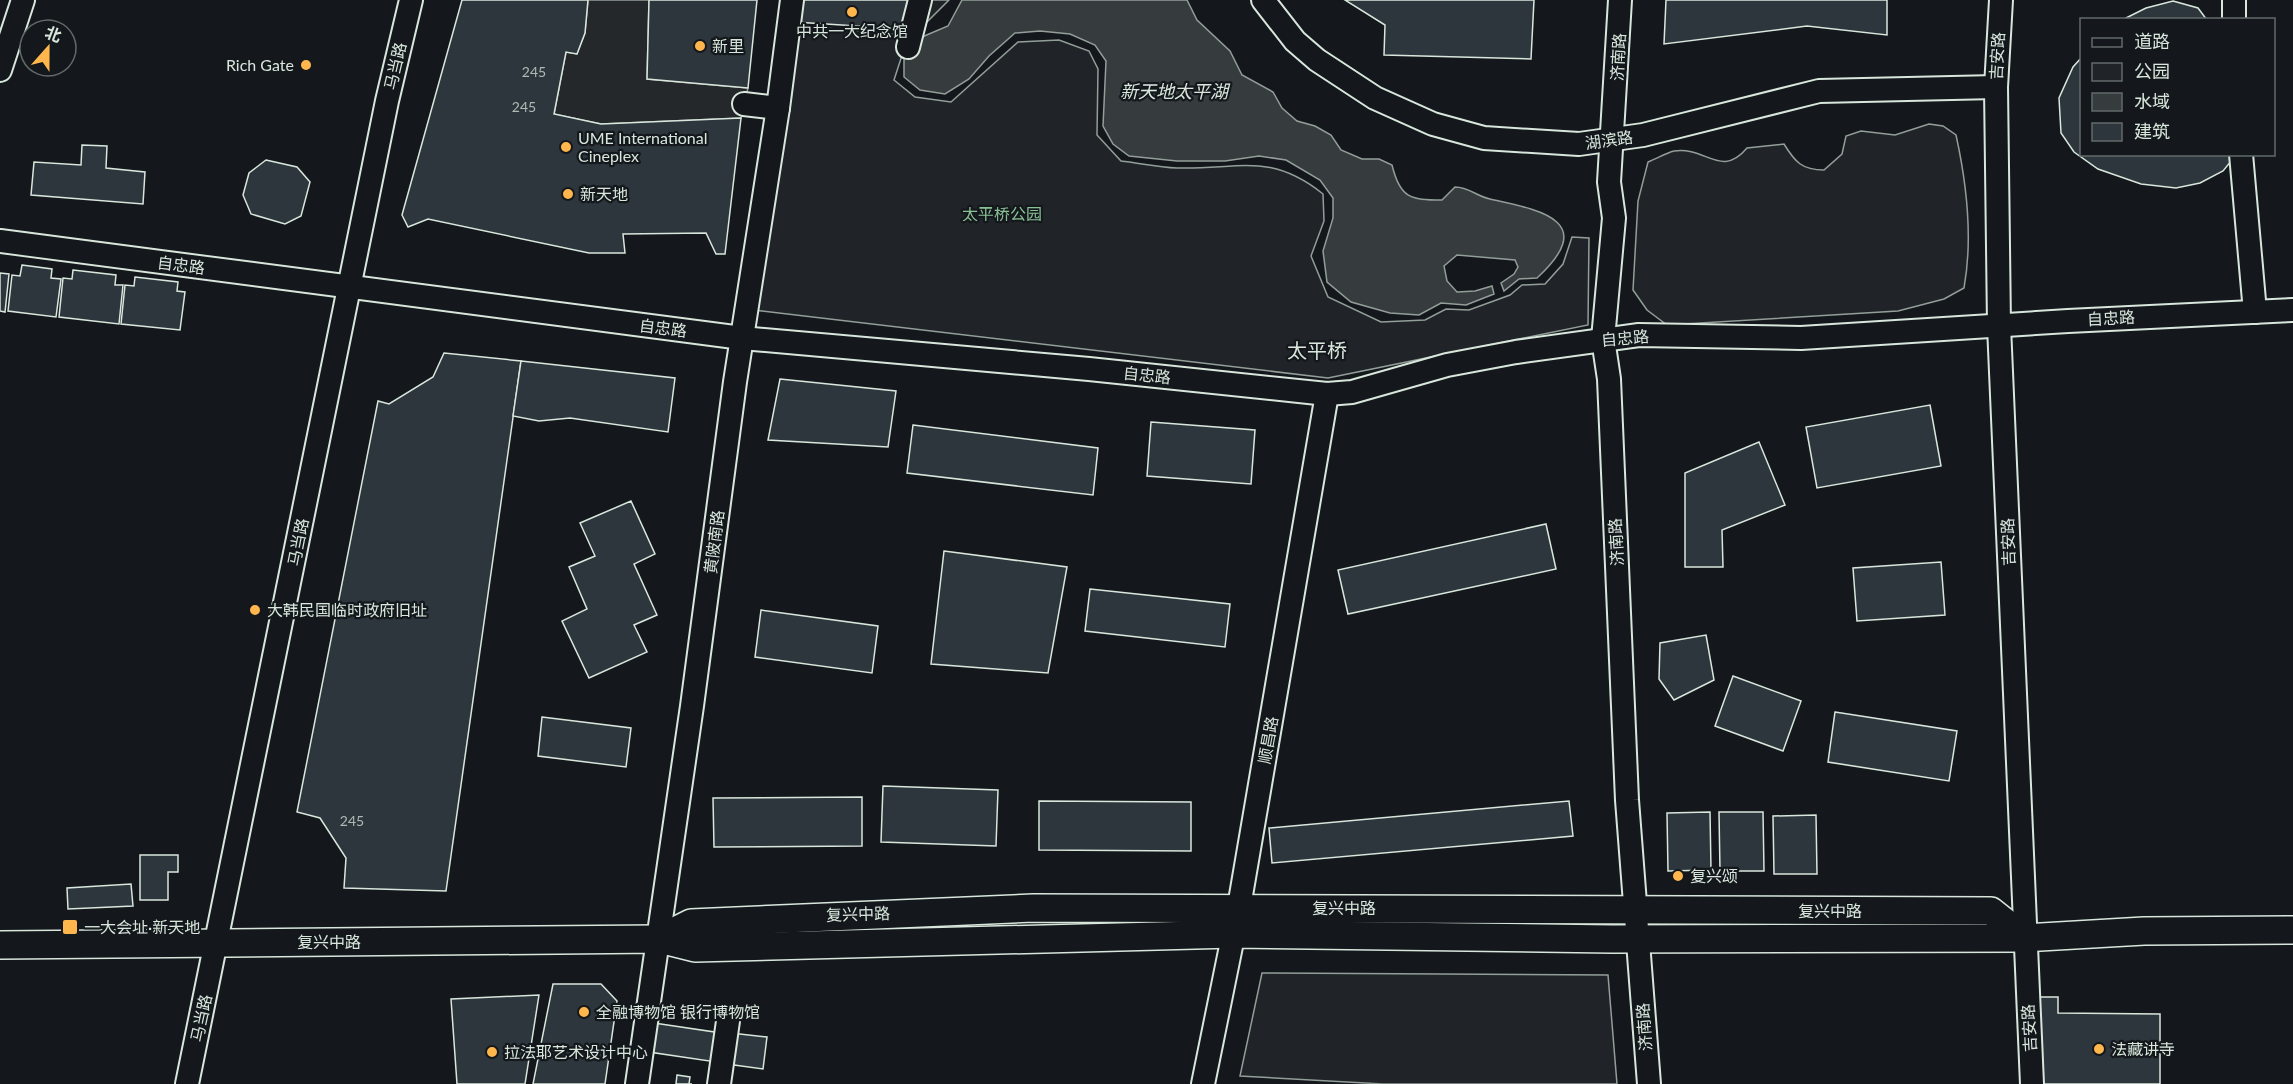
<svg xmlns="http://www.w3.org/2000/svg" width="2293" height="1084" font-family="Lato,'Noto Sans SC',sans-serif">
  <style>
    .green { fill: #202428; stroke: #939e99; stroke-width: 1.5 }
    .parking { fill: #24282b; stroke: #939e99; stroke-width: 1.5 }
    .water { fill: #363b3e; stroke: #939e99; stroke-width: 1.5 }
    .building { fill: #2c363c; stroke: #d8e6dc; stroke-width: 1.5 }
    .lines { fill: none; stroke-linecap: round; stroke-linejoin: round }
    .minor-casing { stroke: #d8e6dc; stroke-width: 26 }
    .major-casing { stroke: #d8e6dc; stroke-width: 30 }
    .minor { stroke: #14181c; stroke-width: 22 }
    .major { stroke: #14181c; stroke-width: 27 }
    .poi-dot { fill: #ffb74d; stroke: #14181c; stroke-width: 2 }
    .labels { text-anchor: middle; stroke-width: 4.5; stroke-linejoin: round; paint-order: stroke }
    .number-label { font-size: 14px; fill: #adbab4 }
    .poi-label { font-size: 16px; fill: #d8e6dc; stroke: #14181c; text-anchor: start }
    .street-label { font-size: 16px; fill: #d8e6dc; stroke: #14181c }
    .park-label { font-size: 16px; fill: #8ac095; stroke: #14181c }
    .water-label { font-size: 18px; font-style: italic; fill: #d8e6dc; stroke: #14181c }
    .quarter-label { font-size: 20px; fill: #d8e6dc; stroke: #14181c }
  </style>
  <rect width="100%" height="100%" fill="#14181c"/>
  <!-- green -->
  <g class="green">
    <path d="M910,0h39l-43,43 -12,37 21,17 36,5 67,-60 41,-2 30,11 9,18 -1,66 24,26c18,2 37,6 56,7 61,2 92,-17 146,26l1,27 -13,35 17,41 53,25 44,-2 21,-11 23,1 41,-15 12,-10 23,-1 18,-20 9,-27 17,1 -1,87 -260,53 -574,-68 38,-285 113,10z"/>
    <path d="M1929,124l14,2 13,9c11,50 17,103 8,153l-20,11 -46,12 -231,14 -20,-15 -14,-20 5,-89 10,-39c8,-3 18,-9 26,-11 32,-5 47,28 73,-3l37,-4c11,18 18,26 40,26l18,-16 4,-18 15,-5 34,4z"/>
    <path d="M1262,973l346,2 9,109h-234l-143,-8z"/>
  </g>
  <!-- parking -->
  <path class="parking" d="M588,0h61l-2,79 101,9 -7,30 -140,6 -47,-10 12,-62 11,2 8,-21z"/>
  <!-- water -->
  <path class="water" d="M962,0h225l10,20 33,31 12,24 31,17 9,16 15,13 18,5 16,9 10,15 21,9h17l13,6c8,33 18,35 50,35l13,-13c14,0 21,9 35,12 49,11 110,21 47,79l-18,1 -15,12 -3,-8 13,-9 4,-7 -3,-7 -58,-5 -13,11 3,15 10,11 18,-1 17,-5 2,8 -28,11 -25,-2 -22,12 -29,-2 -39,-11 -24,-20 -4,-31 10,-33v-20l-13,-18 -34,-20 -27,-4 -34,5h-48l-48,-5 -16,-12 -10,-18 3,-65 -11,-16 -25,-11 -30,-3 -25,2 -26,23 -20,23 -24,15 -25,-4 -16,-13v-23l18,-17 26,-11z"/>
  <!-- building -->
  <g class="building">
    <path d="M462,0h126l-3,33 -8,21 -11,-2 -12,62 47,10 140,-6 -16,136h-9l-10,-21 -83,1 2,19h-36l-161,-34 -20,8 -6,-12z"/>
    <path d="M649,0h108l-9,88 -101,-9z"/>
    <path d="M799,0h109l-4,29 -109,-7z"/>
    <path d="M1345,0h189l-3,59 -147,-4 1,-30z"/>
    <path d="M1666,0h221v35l-80,-9 -143,18z"/>
    <path d="M2173,1l25,7 9,12h-85l24,-12z"/>
    <path d="M2082,57v97h155l-14,17 -23,12 -24,5 -35,-4 -43,-15 -24,-17 -13,-19 -2,-35 14,-31z"/>
    <path d="M82,145l25,1 -1,22 39,4 -2,32 -112,-9 3,-33 47,3z"/>
    <path d="M266,160l31,7 13,15 -9,34 -16,8 -34,-10 -8,-19 6,-22z"/>
    <path d="M22,265l30,4 -1,9 10,1 -5,38 -48,-6 4,-36 8,1z"/>
    <path d="M73,270l43,5 -1,10h8l-4,39 -60,-7 4,-39 9,1z"/>
    <path d="M0,273l9,1 -4,38 -5,-1z"/>
    <path d="M135,277l43,5 -1,9 8,1 -5,38 -59,-6 4,-39 9,1z"/>
    <path d="M444,353l77,8 -75,530 -102,-3 2,-30 -26,-40 -23,-6 81,-411 11,3 44,-27z"/>
    <path d="M521,361l154,17 -7,54 -98,-14 -31,3 -26,-5z"/>
    <path d="M780,379l116,12 -8,56 -120,-7z"/>
    <path d="M1930,405l11,61 -124,22 -11,-61z"/>
    <path d="M1151,422l104,8 -4,54 -104,-8z"/>
    <path d="M913,425l185,23 -5,47 -186,-22z"/>
    <path d="M1759,442l26,63 -63,25 1,37h-38v-94z"/>
    <path d="M631,501l24,53 -21,10 23,51 -23,10 13,27 -58,26 -27,-57 25,-12 -18,-42 26,-11 -15,-33z"/>
    <path d="M1546,524l10,45 -208,45 -10,-44z"/>
    <path d="M944,551l123,16 -19,106 -117,-9z"/>
    <path d="M1941,562l4,53 -88,6 -4,-53z"/>
    <path d="M1090,589l140,15 -5,43 -140,-16z"/>
    <path d="M761,610l117,16 -6,47 -117,-16z"/>
    <path d="M1706,635l8,45 -40,20 -15,-21 1,-36z"/>
    <path d="M1733,676l68,25 -18,50 -68,-25z"/>
    <path d="M1835,712l122,19 -8,50 -121,-19z"/>
    <path d="M542,717l89,11 -5,39 -88,-11z"/>
    <path d="M883,786l115,4 -2,56 -115,-4z"/>
    <path d="M862,797v49l-148,1 -1,-49z"/>
    <path d="M1039,801l152,1v49l-152,-1z"/>
    <path d="M1569,801l4,35 -301,27 -3,-35z"/>
    <path d="M1710,812l1,58 -43,1 -1,-58z"/>
    <path d="M1719,812h44l1,59h-44z"/>
    <path d="M1816,815l1,59h-43l-1,-58z"/>
    <path d="M140,855h38v17h-10v28h-28z"/>
    <path d="M131,884l2,22 -65,3 -1,-21z"/>
    <path d="M553,984h48l16,17 -12,83h-72z"/>
    <path d="M539,995l-14,89h-68l-6,-85z"/>
    <path d="M2035,997h23v16l102,1v70h-120z"/>
    <path d="M654,1023l67,10 -5,29 -67,-10z"/>
    <path d="M731,1033l36,4 -4,32 -36,-5z"/>
    <path d="M677,1075l13,2 -1,7h3h-16z"/>
  </g>
  <g class="lines">
    <defs>
      <g id="minor">
        <path d="M1263,0l32,41 22,19 58,38 58,26 51,14 95,6 64,-9 176,-44 177,-4"/>
        <path d="M1620,0l-11,182 5,36 -11,121 6,40 18,421 22,284"/>
        <path d="M2001,0l-5,87 3,239 33,758"/>
        <path d="M2234,0v20"/>
        <path d="M908,47l12,-47"/>
        <path d="M0,70l23,-70"/>
        <path d="M744,104l34,4"/>
        <path d="M2241,154l14,158"/>
        <path d="M0,241l742,97 347,31 238,25 25,-2 95,-27 69,-13 123,-17 162,3 267,-17 225,-11"/>
        <path d="M187,1084l200,-983 24,-101"/>
        <path d="M637,1084l55,-378 43,-324 43,-274 14,-108"/>
        <path d="M719,1084l9,-63"/>
        <path d="M1203,1084l36,-177 88,-513"/>
      </g>
      <g id="major">
        <path d="M659,939l32,-16 342,-15 958,3 34,27"/>
        <path d="M0,945l659,-6 36,9 538,-14 379,5 413,-1 119,-7 149,-1"/>
      </g>
    </defs>
    <!-- minor casing -->
    <use href="#minor" class="minor-casing"/>
    <!-- major casing -->
    <use href="#major" class="major-casing"/>
    <!-- minor -->
    <use href="#minor" class="minor"/>
    <!-- major -->
    <use href="#major" class="major"/>
  </g>
  <!-- markers -->
  <g class="poi-dot">
    <circle cx="852" cy="12" r="6"/>
    <circle cx="700" cy="46" r="6"/>
    <circle cx="306" cy="65" r="6"/>
    <circle cx="566" cy="147" r="6"/>
    <circle cx="568" cy="194" r="6"/>
    <circle cx="255" cy="610" r="6"/>
    <circle cx="1678" cy="876" r="6"/>
    <rect x="62" y="919" width="16" height="16" rx="3"/>
    <circle cx="584" cy="1012" r="6"/>
    <circle cx="2099" cy="1049" r="6"/>
    <circle cx="492" cy="1052" r="6"/>
  </g>
  <g class="labels">
    <!-- number labels -->
    <g class="number-label">
      <text x="534" y="77">245</text>
      <text x="524" y="112">245</text>
      <text x="352" y="826">245</text>
    </g>
    <!-- poi labels -->
    <g class="poi-label">
      <text x="852" y="37" text-anchor="middle">中共一大纪念馆</text>
      <text x="712" y="52">新里</text>
      <text x="294" y="71" text-anchor="end">Rich Gate</text>
      <text x="578" y="144">UME International<tspan x="578" dy="18">Cineplex</tspan></text>
      <text x="580" y="200">新天地</text>
      <text x="267" y="616">大韩民国临时政府旧址</text>
      <text x="1690" y="882">复兴颂</text>
      <text x="84" y="933">一大会址·新天地</text>
      <text x="596" y="1018">全融博物馆 银行博物馆</text>
      <text x="2111" y="1055">法藏讲寺</text>
      <text x="504" y="1058">拉法耶艺术设计中心</text>
    </g>
    <!-- street labels -->
    <g class="street-label">
      <text transform="translate(1997 56) rotate(-87)" y="6">吉安路</text>
      <text transform="translate(1618 57) rotate(-87)" y="6">济南路</text>
      <text transform="translate(395 66) rotate(-77)" y="6">马当路</text>
      <text transform="translate(1609 140) rotate(-8)" y="6">湖滨路</text>
      <text transform="translate(181 265) rotate(7)" y="6">自忠路</text>
      <text transform="translate(2111 318) rotate(-3)" y="6">自忠路</text>
      <text transform="translate(663 328) rotate(7)" y="6">自忠路</text>
      <text transform="translate(1625 338) rotate(-5)" y="6">自忠路</text>
      <text transform="translate(1147 375) rotate(6)" y="6">自忠路</text>
      <text transform="translate(298 542) rotate(-79)" y="6">马当路</text>
      <text transform="translate(714 542) rotate(-83)" y="6">黄陂南路</text>
      <text transform="translate(1616 542) rotate(-93)" y="6">济南路</text>
      <text transform="translate(2008 542) rotate(-92)" y="6">吉安路</text>
      <text transform="translate(1268 740) rotate(-80)" y="6">顺昌路</text>
      <text x="1344" y="914">复兴中路</text>
      <text x="1830" y="917">复兴中路</text>
      <text transform="translate(858 914) rotate(-2)" y="6">复兴中路</text>
      <text x="329" y="948">复兴中路</text>
      <text transform="translate(201 1018) rotate(-78)" y="6">马当路</text>
      <text transform="translate(1644 1027) rotate(-94)" y="6">济南路</text>
      <text transform="translate(2029 1028) rotate(-93)" y="6">吉安路</text>
    </g>
    <!-- park labels -->
    <g class="park-label">
      <text x="1002" y="220">太平桥公园</text>
    </g>
    <!-- water labels -->
    <g class="water-label">
      <text x="1174" y="98">新天地太平湖</text>
    </g>
    <!-- quarter labels -->
    <g class="quarter-label">
      <text x="1317" y="358">太平桥</text>
    </g>
  </g>
  <!-- legend -->
  <rect x="2080" y="18" width="195" height="138" fill="#14181c" stroke="#626a69" stroke-width="1.5"/>
  <rect x="2092" y="38" width="30" height="9" fill="#14181c" stroke="#626a69" stroke-width="1.5"/>
  <text x="2134" y="48" font-size="18" fill="#d8e6dc">道路</text>
  <rect x="2092" y="63" width="30" height="18" fill="#202428" stroke="#626a69" stroke-width="1.5"/>
  <text x="2134" y="78" font-size="18" fill="#d8e6dc">公园</text>
  <rect x="2092" y="93" width="30" height="18" fill="#363b3e" stroke="#626a69" stroke-width="1.5"/>
  <text x="2134" y="108" font-size="18" fill="#d8e6dc">水域</text>
  <rect x="2092" y="123" width="30" height="18" fill="#2c363c" stroke="#626a69" stroke-width="1.5"/>
  <text x="2134" y="138" font-size="18" fill="#d8e6dc">建筑</text>
  <!-- north arrow -->
  <g transform="translate(48 48) rotate(21)"><circle r="28" fill="#14181c" stroke="#626a69" stroke-width="1.5"/>
  <path d="M0-4.5L10 22L0 15L-10 22Z" fill="#ffb74d"/>
  <text y="-9" font-size="16" font-weight="bold" text-anchor="middle" fill="#d8e6dc">北</text>
  </g>
</svg>
